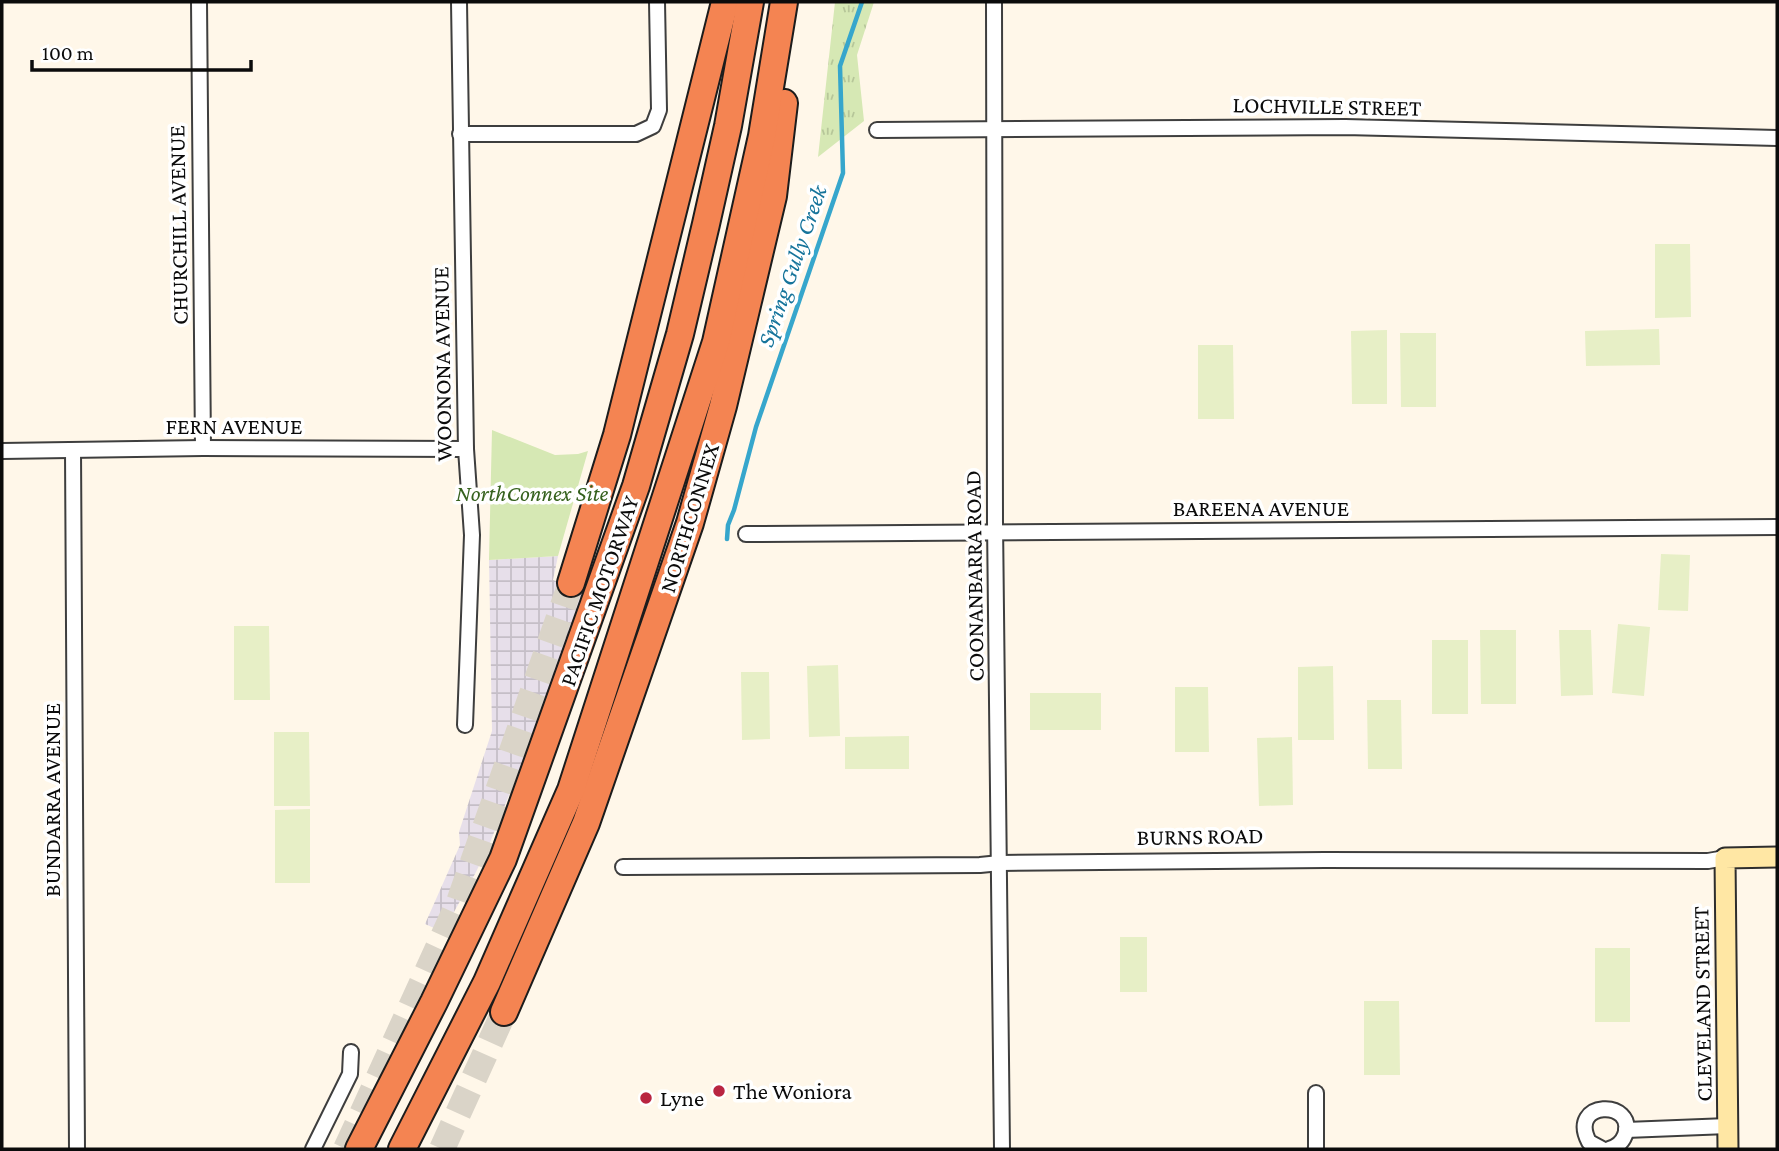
<svg xmlns="http://www.w3.org/2000/svg" width="1779" height="1151" font-family="'Crimson Pro',serif">
  <style>
    .industrial { fill: url(#industrial-grid) }
    .grass { fill: url(#grass-tufts) }
    .park { fill: #d6e8b4 }
    .pitch { fill: #e7efc6 }
    .lines { fill: none; stroke-linecap: round; stroke-linejoin: round }
    .stream { stroke: #36a6cc; stroke-width: 4.5 }
    .highway-tunnel { stroke: #dad4c8; stroke-width: 26; stroke-dasharray: 26 13; stroke-linecap: butt }
    .street-casing { stroke: #3e3e3e; stroke-width: 18 }
    .secondary-casing { stroke: #2d2d2d; stroke-width: 23 }
    .highway-casing { stroke: #1c1c1c; stroke-width: 30 }
    .street { stroke: #fff; stroke-width: 14 }
    .secondary { stroke: #ffe7a4; stroke-width: 19 }
    .highway { stroke: #f48452; stroke-width: 26 }
    .poi-dot { fill: #b92541; stroke: #fff; stroke-width: 2.5 }
    .labels { text-anchor: middle; stroke-width: 7; stroke-linejoin: round; paint-order: stroke }
    .street-label { font-size: 23px; fill: #0b0b0b; stroke: #fff }
    .park-label { font-size: 23px; font-style: italic; fill: #35611d; stroke: #fff }
    .poi-label { font-size: 23px; fill: #0b0b0b; stroke: #fff; text-anchor: start }
    .water-label { font-size: 24px; font-style: italic; fill: #16749b; stroke: #fff }
  </style>
  <defs>
    <pattern id="industrial-grid" width="8" height="8" patternUnits="userSpaceOnUse" patternTransform="scale(1.75)"><rect width="8" height="8" fill="#e7dfea"/><path d="M0 4h8M4 0v8" fill="none" stroke="#c5bec7"/></pattern>
    <pattern id="grass-tufts" width="24" height="20" patternUnits="userSpaceOnUse" patternTransform="scale(1.75)"><rect width="24" height="20" fill="#d6e8b4"/><path d="M3 7l-1-3M5 7V3M7 7l1-3M15 17l-1-3M17 17v-4M19 17l1-3" fill="none" stroke="#b6c699"/></pattern>
  </defs>
  <rect width="100%" height="100%" fill="#fff7e9"/>
  <!-- industrial -->
  <path class="industrial" d="M558,556l-5,24 32,10 -66,180 -30,75 -13,27 -33,60 -18,-8 35,-79 -1,-13 33,-101 -3,-171z"/>
  <!-- grass -->
  <path class="grass" d="M835,2h39l-17,53 7,66 -46,36z"/>
  <!-- park -->
  <path class="park" d="M492,430l63,25 23,-1 10,-3 -30,105 -69,4z"/>
  <!-- pitch -->
  <g class="pitch">
    <path d="M1655,244h35l1,73 -36,1z"/>
    <path d="M1659,329l1,36 -74,1 -1,-35z"/>
    <path d="M1387,330v74h-35l-1,-73z"/>
    <path d="M1400,333h36v74h-35z"/>
    <path d="M1198,345h35l1,74h-36z"/>
    <path d="M1661,554l29,1 -2,56 -30,-1z"/>
    <path d="M1618,624l32,3 -6,69 -32,-3z"/>
    <path d="M234,626h35l1,74h-36z"/>
    <path d="M1480,630h36v74h-35z"/>
    <path d="M1559,630h32l2,65 -32,1z"/>
    <rect x="1432" y="640" width="36" height="74"/>
    <path d="M838,665l2,71 -31,1 -2,-71z"/>
    <path d="M1333,666l1,74h-36v-73z"/>
    <path d="M769,672l1,67 -28,1 -1,-68z"/>
    <path d="M1175,687h33l1,65h-34z"/>
    <rect x="1030" y="693" width="71" height="37"/>
    <path d="M1367,700h34l1,69h-34z"/>
    <path d="M274,732h35l1,74h-36z"/>
    <path d="M909,736v33h-64v-32z"/>
    <path d="M1292,737l1,68 -34,1 -2,-68z"/>
    <path d="M310,809v74h-35v-73z"/>
    <rect x="1120" y="937" width="27" height="55"/>
    <rect x="1595" y="948" width="35" height="74"/>
    <path d="M1364,1001h35l1,74h-36z"/>
  </g>
  <g class="lines">
    <!-- stream -->
    <path class="stream" d="M727,539l1,-14 6,-15 22,-83 87,-254 -3,-107 22,-64"/>
    <!-- highway-tunnel -->
    <g class="highway-tunnel">
      <path d="M346,1149l113,-247 112,-319"/>
      <path d="M442,1149l62,-137"/>
    </g>
    <defs>
      <g id="street">
        <path d="M199,2l4,446"/>
        <path d="M459,2l7,447 6,86 -7,190"/>
        <path d="M994,2l1,520 7,627"/>
        <path d="M877,130l468,-3 432,11"/>
        <path d="M460,134h176l17,-8 6,-16 -2,-108"/>
        <path d="M73,450l4,699"/>
        <path d="M2,451l201,-3 263,1"/>
        <path d="M746,534l1031,-7"/>
        <path d="M623,867l357,-2 20,-2 325,-3 383,1 17,-3"/>
        <path d="M1626,1130l102,-4"/>
        <path d="M313,1149l37,-75 1,-22"/>
        <path d="M1316,1149v-56"/>
        <path d="M1602,1149l-13,-7c-22,-42 48,-43 36,-7 -3,8 -8,12 -16,14"/>
      </g>
      <path id="secondary" d="M1728,1149l-3,-291 52,-1"/>
      <g id="highway">
        <path d="M571,583l46,-148 108,-433"/>
        <path d="M504,1012l82,-189 104,-300 33,-117 50,-210 11,-93"/>
        <path d="M359,1149l75,-147 69,-143 133,-373 44,-152 26,-110 22,-98 22,-124"/>
        <path d="M402,1149l85,-167 84,-192 145,-448 46,-206 22,-134"/>
      </g>
    </defs>
    <!-- street casing -->
    <use href="#street" class="street-casing"/>
    <!-- secondary casing -->
    <use href="#secondary" class="secondary-casing"/>
    <!-- highway casing -->
    <use href="#highway" class="highway-casing"/>
    <!-- street -->
    <use href="#street" class="street"/>
    <!-- secondary -->
    <use href="#secondary" class="secondary"/>
    <!-- highway -->
    <use href="#highway" class="highway"/>
  </g>
  <!-- markers -->
  <g class="poi-dot">
    <circle cx="719" cy="1091" r="7"/>
    <circle cx="646" cy="1098" r="7"/>
  </g>
  <g class="labels">
    <!-- street labels -->
    <g class="street-label">
      <text transform="translate(1327 106) rotate(1)" y="8">LOCHVILLE STREET</text>
      <text transform="translate(178 225) rotate(-91)" y="8">CHURCHILL AVENUE</text>
      <text transform="translate(442 364) rotate(-91)" y="8">WOONONA AVENUE</text>
      <text x="234" y="434">FERN AVENUE</text>
      <text x="1261" y="516">BAREENA AVENUE</text>
      <text transform="translate(689 518) rotate(-73)" y="8">NORTHCONNEX</text>
      <text transform="translate(974 576) rotate(-91)" y="8">COONANBARRA ROAD</text>
      <text transform="translate(599 591) rotate(-71)" y="8">PACIFIC MOTORWAY</text>
      <text transform="translate(52 800) rotate(-90)" y="8">BUNDARRA AVENUE</text>
      <text transform="translate(1200 836) rotate(-1)" y="8">BURNS ROAD</text>
      <text transform="translate(1702 1004) rotate(-91)" y="8">CLEVELAND STREET</text>
    </g>
    <!-- park labels -->
    <g class="park-label">
      <text x="532" y="501">NorthConnex Site</text>
    </g>
    <!-- poi labels -->
    <g class="poi-label">
      <text x="733" y="1099">The Woniora</text>
      <text x="660" y="1106">Lyne</text>
    </g>
    <!-- water labels -->
    <g class="water-label">
      <text transform="translate(792 266) rotate(-71)" y="8">Spring Gully Creek</text>
    </g>
  </g>
  <!-- border -->
  <rect width="1779" height="1151" fill="none" stroke="#0b0b0b" stroke-width="7"/>
  <!-- scale -->
  <path d="M32 60v10h219v-10" fill="none" stroke="#0b0b0b" stroke-width="3.5"/>
  <text x="42" y="60" font-size="21" fill="#0b0b0b" stroke="#ffffff" stroke-width="5" paint-order="stroke">100 m</text>
</svg>
